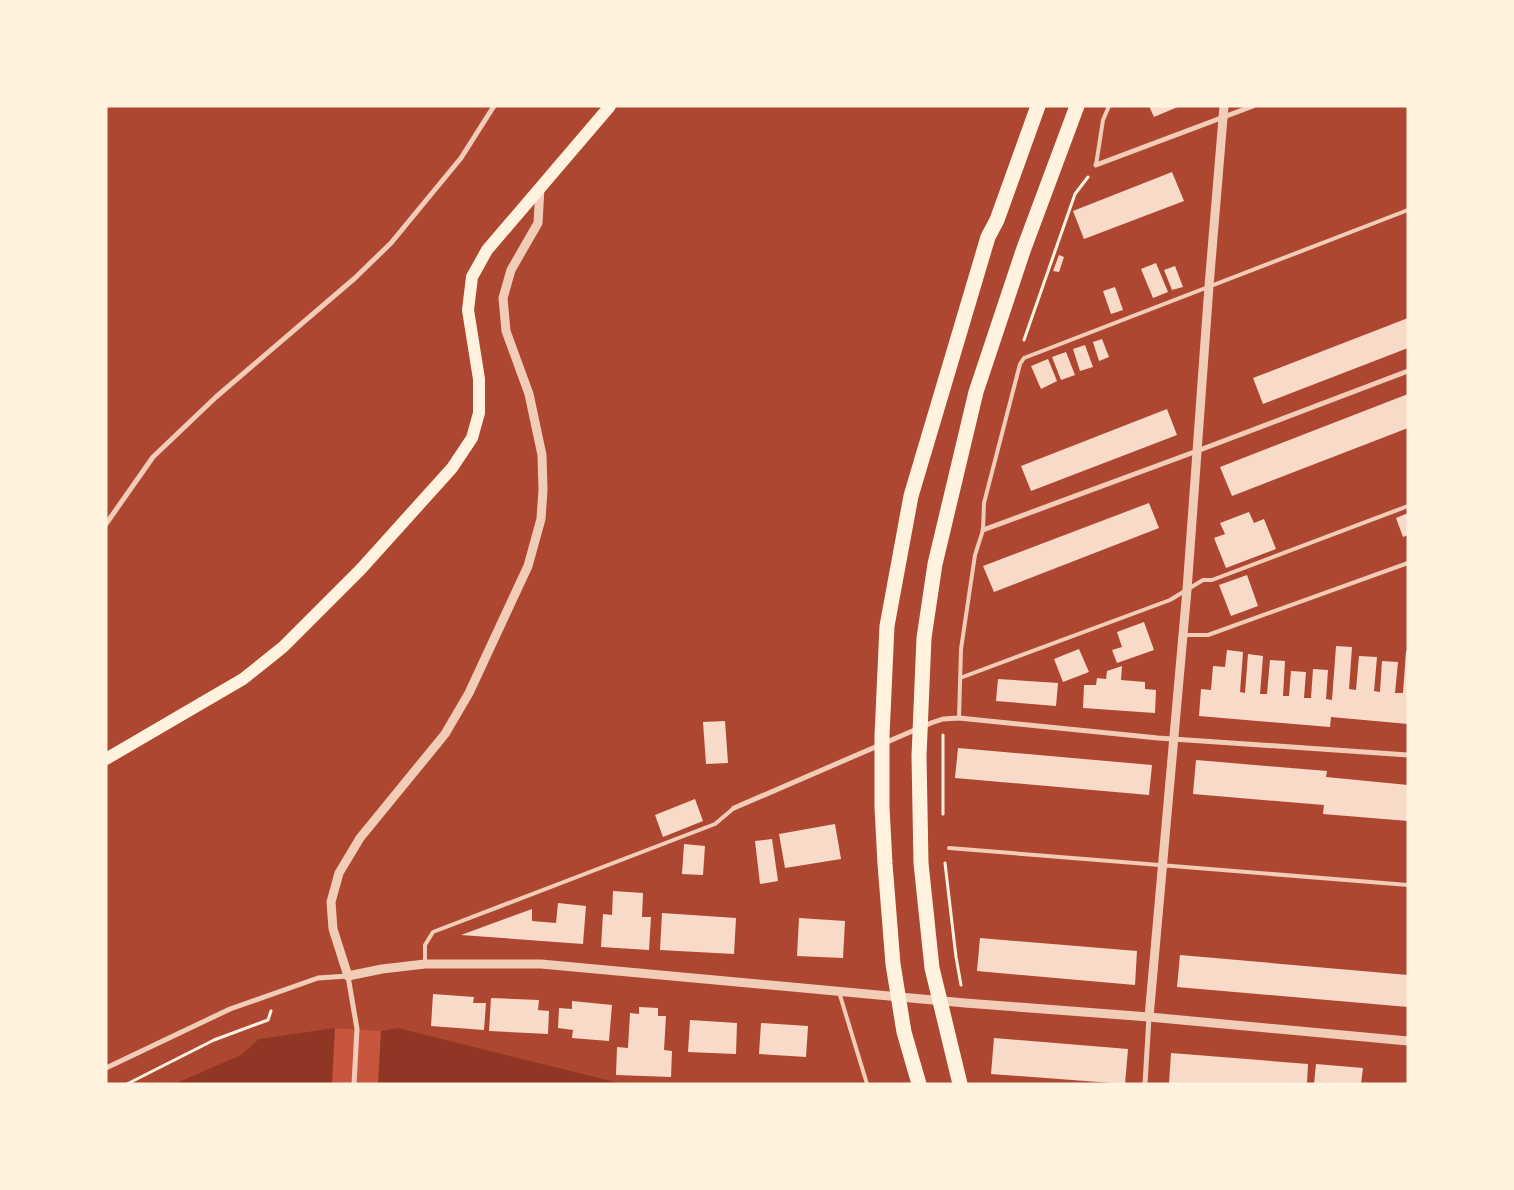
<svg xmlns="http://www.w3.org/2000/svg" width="1514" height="1190" font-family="Rubik,sans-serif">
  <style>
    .green { fill: #ae4732 }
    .water { fill: #8f3625 }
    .pier { fill: #c8553d }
    .building { fill: #f7dbc8 }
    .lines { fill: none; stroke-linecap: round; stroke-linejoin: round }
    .path { stroke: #fff3e0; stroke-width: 3 }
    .service { stroke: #f1ccb7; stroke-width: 4 }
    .minor { stroke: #f1ccb7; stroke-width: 5 }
    .tertiary { stroke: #f1ccb7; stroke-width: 9 }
    .primary { stroke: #fff3e0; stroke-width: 12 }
    .motorway { stroke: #fff3e0; stroke-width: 15 }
  </style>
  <rect width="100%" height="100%" fill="#c8553d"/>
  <!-- green -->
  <rect class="green" x="106" y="106" width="1302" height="978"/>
  <!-- water -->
  <path class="water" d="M335,1028l46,3 17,-3 225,56h-449l67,-29 18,-16z"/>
  <!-- pier -->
  <path class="pier" d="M335,1028l46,3 -3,53h-46z"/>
  <!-- building -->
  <g class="building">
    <path d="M1149,106h31l-26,11z"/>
    <path d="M1172,172l12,29 -100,38 -11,-28z"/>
    <path d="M1059,255l5,2 -5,15 -6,-1z"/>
    <path d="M1156,263l12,29 -15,6 -12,-29z"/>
    <path d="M1175,266l8,21 -11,3 -8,-20z"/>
    <path d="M1115,287l8,23 -12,4 -8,-23z"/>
    <path d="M1408,318v30l-145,56 -10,-26z"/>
    <path d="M1102,339l7,18 -10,4 -6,-19z"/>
    <path d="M1085,345l8,22 -13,4 -7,-22z"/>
    <path d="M1066,352l9,23 -14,5 -9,-23z"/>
    <path d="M1048,359l9,22 -16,8 -10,-23z"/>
    <path d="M1408,394v34l-176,68 -12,-29z"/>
    <path d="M1167,409l10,26 -146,56 -10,-25z"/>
    <path d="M1149,503l10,25 -165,64 -11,-26z"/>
    <path d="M1249,512l5,11 10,-4 12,30 -50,19 -12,-30 11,-4 -5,-11z"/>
    <path d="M1408,513v22l-5,2 -7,-19z"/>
    <path d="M1247,575l11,31 -27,10 -12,-31z"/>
    <path d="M1144,622l10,28 -37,13 -5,-13 10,-3 -5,-15z"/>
    <path d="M1336,646l16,1 -3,42 7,1 3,-34 18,1 -3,34 6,1 2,-31 16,1 -3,31h8l3,-42h2v73l-77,-7 -1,10 -131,-11 2,-27 10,1 2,-24 12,1 2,-17 16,2 -3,40 5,1 3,-39 15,2 -3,38h7l3,-34 15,1 -2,35h6l2,-25 15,1 -2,26h7l2,-29 15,1 -2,29 6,1z"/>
    <path d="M1079,649l10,23 -26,10 -9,-23z"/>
    <path d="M1122,666l-1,14 24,2v7l11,1 -1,23 -72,-5 1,-23h12l1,-7 9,1 1,-8z"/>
    <path d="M998,679l60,4 -2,23 -60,-5z"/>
    <path d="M725,721l3,42 -22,1 -3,-42z"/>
    <path d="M958,748l194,17 -3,30 -194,-17z"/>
    <path d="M1196,760l131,11 -1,6 82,8v36l-85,-7 1,-9 -131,-11z"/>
    <path d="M695,799l8,22 -40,16 -8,-22z"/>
    <path d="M835,824l6,35 -56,9 -6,-34z"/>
    <path d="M772,839l6,42 -18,3 -5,-43z"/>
    <path d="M684,844l21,2 -2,29 -21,-1z"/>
    <path d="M613,891l30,2 -1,24h9l-2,33 -48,-3 2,-33 9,1z"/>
    <path d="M558,903l28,3 -3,38 -122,-9 71,-26v12l24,2z"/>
    <path d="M662,913l74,5 -2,36 -74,-4z"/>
    <path d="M799,918l46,3 -2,37 -46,-2z"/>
    <path d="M980,938l157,13 -2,34 -158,-14z"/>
    <path d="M1180,955l228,20v32l-231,-20z"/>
    <path d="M433,994l41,3 -1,6h13l-2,27 -53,-4z"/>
    <path d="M491,998l48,2 -1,10 11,1 -1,23 -59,-3z"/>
    <path d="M572,1001l40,4 -3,36 -37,-3 1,-8 -15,-2 1,-20 13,1z"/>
    <path d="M639,1007l19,1v8h8l-2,34 8,1 -1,26 -55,-2 1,-28 11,1 2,-35 9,1z"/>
    <path d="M690,1020l47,3 -1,31 -48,-2z"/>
    <path d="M761,1023l47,3 -2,31 -47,-3z"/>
    <path d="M994,1038l134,11 -3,35 -134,-10z"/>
    <path d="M1171,1053l137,11 -1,20h-138z"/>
    <path d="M1316,1064l47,4 -2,16h-47z"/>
  </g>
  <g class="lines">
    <!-- path -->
    <g class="path">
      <path d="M1024,340l51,-146 13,-17"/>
      <path d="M943,735v79"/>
      <path d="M945,863l11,94 5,28"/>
      <path d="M127,1084l87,-44 54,-20 3,-9"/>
    </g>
    <!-- service -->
    <g class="service">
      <path d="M1096,165l7,-45 6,-14"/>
      <path d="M1183,635h25l200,-72"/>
      <path d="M960,678l210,-78 33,-20h9l196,-74"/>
      <path d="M959,718l2,-69 14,-94 8,-25 1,-27 36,-139 4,-6 384,-148"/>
      <path d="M949,848l459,37"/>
      <path d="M425,964v-19l8,-13 282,-108 19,-16"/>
      <path d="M839,992l28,92"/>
    </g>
    <!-- minor -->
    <g class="minor">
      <path d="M1096,165l157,-59"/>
      <path d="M106,524l47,-67 63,-60 139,-119 36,-35 70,-85 33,-52"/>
      <path d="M983,530l214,-79 211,-80"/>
      <path d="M734,808l197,-85 12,-4 16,-1 199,20 250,17"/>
      <path d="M106,1068l124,-59 88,-31 30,-2 9,53 -3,55"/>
      <path d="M1145,1084l4,-67"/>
    </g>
    <!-- tertiary -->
    <g class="tertiary">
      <path d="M540,188l-2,35 -27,47 -8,28 3,33 23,63 13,61 1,35 -2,29 -13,47 -59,127 -24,41 -85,104 -21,35 -8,29 2,27 15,47 34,-7 43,-5h116l424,39 184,14 259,24"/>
      <path d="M1149,1017l38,-427 22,-304 15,-180"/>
    </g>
    <!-- primary -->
    <path class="primary" d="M106,759l137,-80 40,-32 78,-78 91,-101 20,-30 7,-25v-34l-11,-69 4,-33 15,-27 123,-144"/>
    <!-- motorway -->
    <g class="motorway">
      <path d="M919,1084l-15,-52 -11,-68 -8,-100 -3,-57v-71l5,-110 24,-130 77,-259 9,-17 41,-114"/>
      <path d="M960,1084l-28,-116 -11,-105 -2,-107 5,-118 11,-74 41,-172 47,-141 54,-145"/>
    </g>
  </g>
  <!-- border -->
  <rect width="1514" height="1190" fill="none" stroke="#fff3e0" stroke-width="215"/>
</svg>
